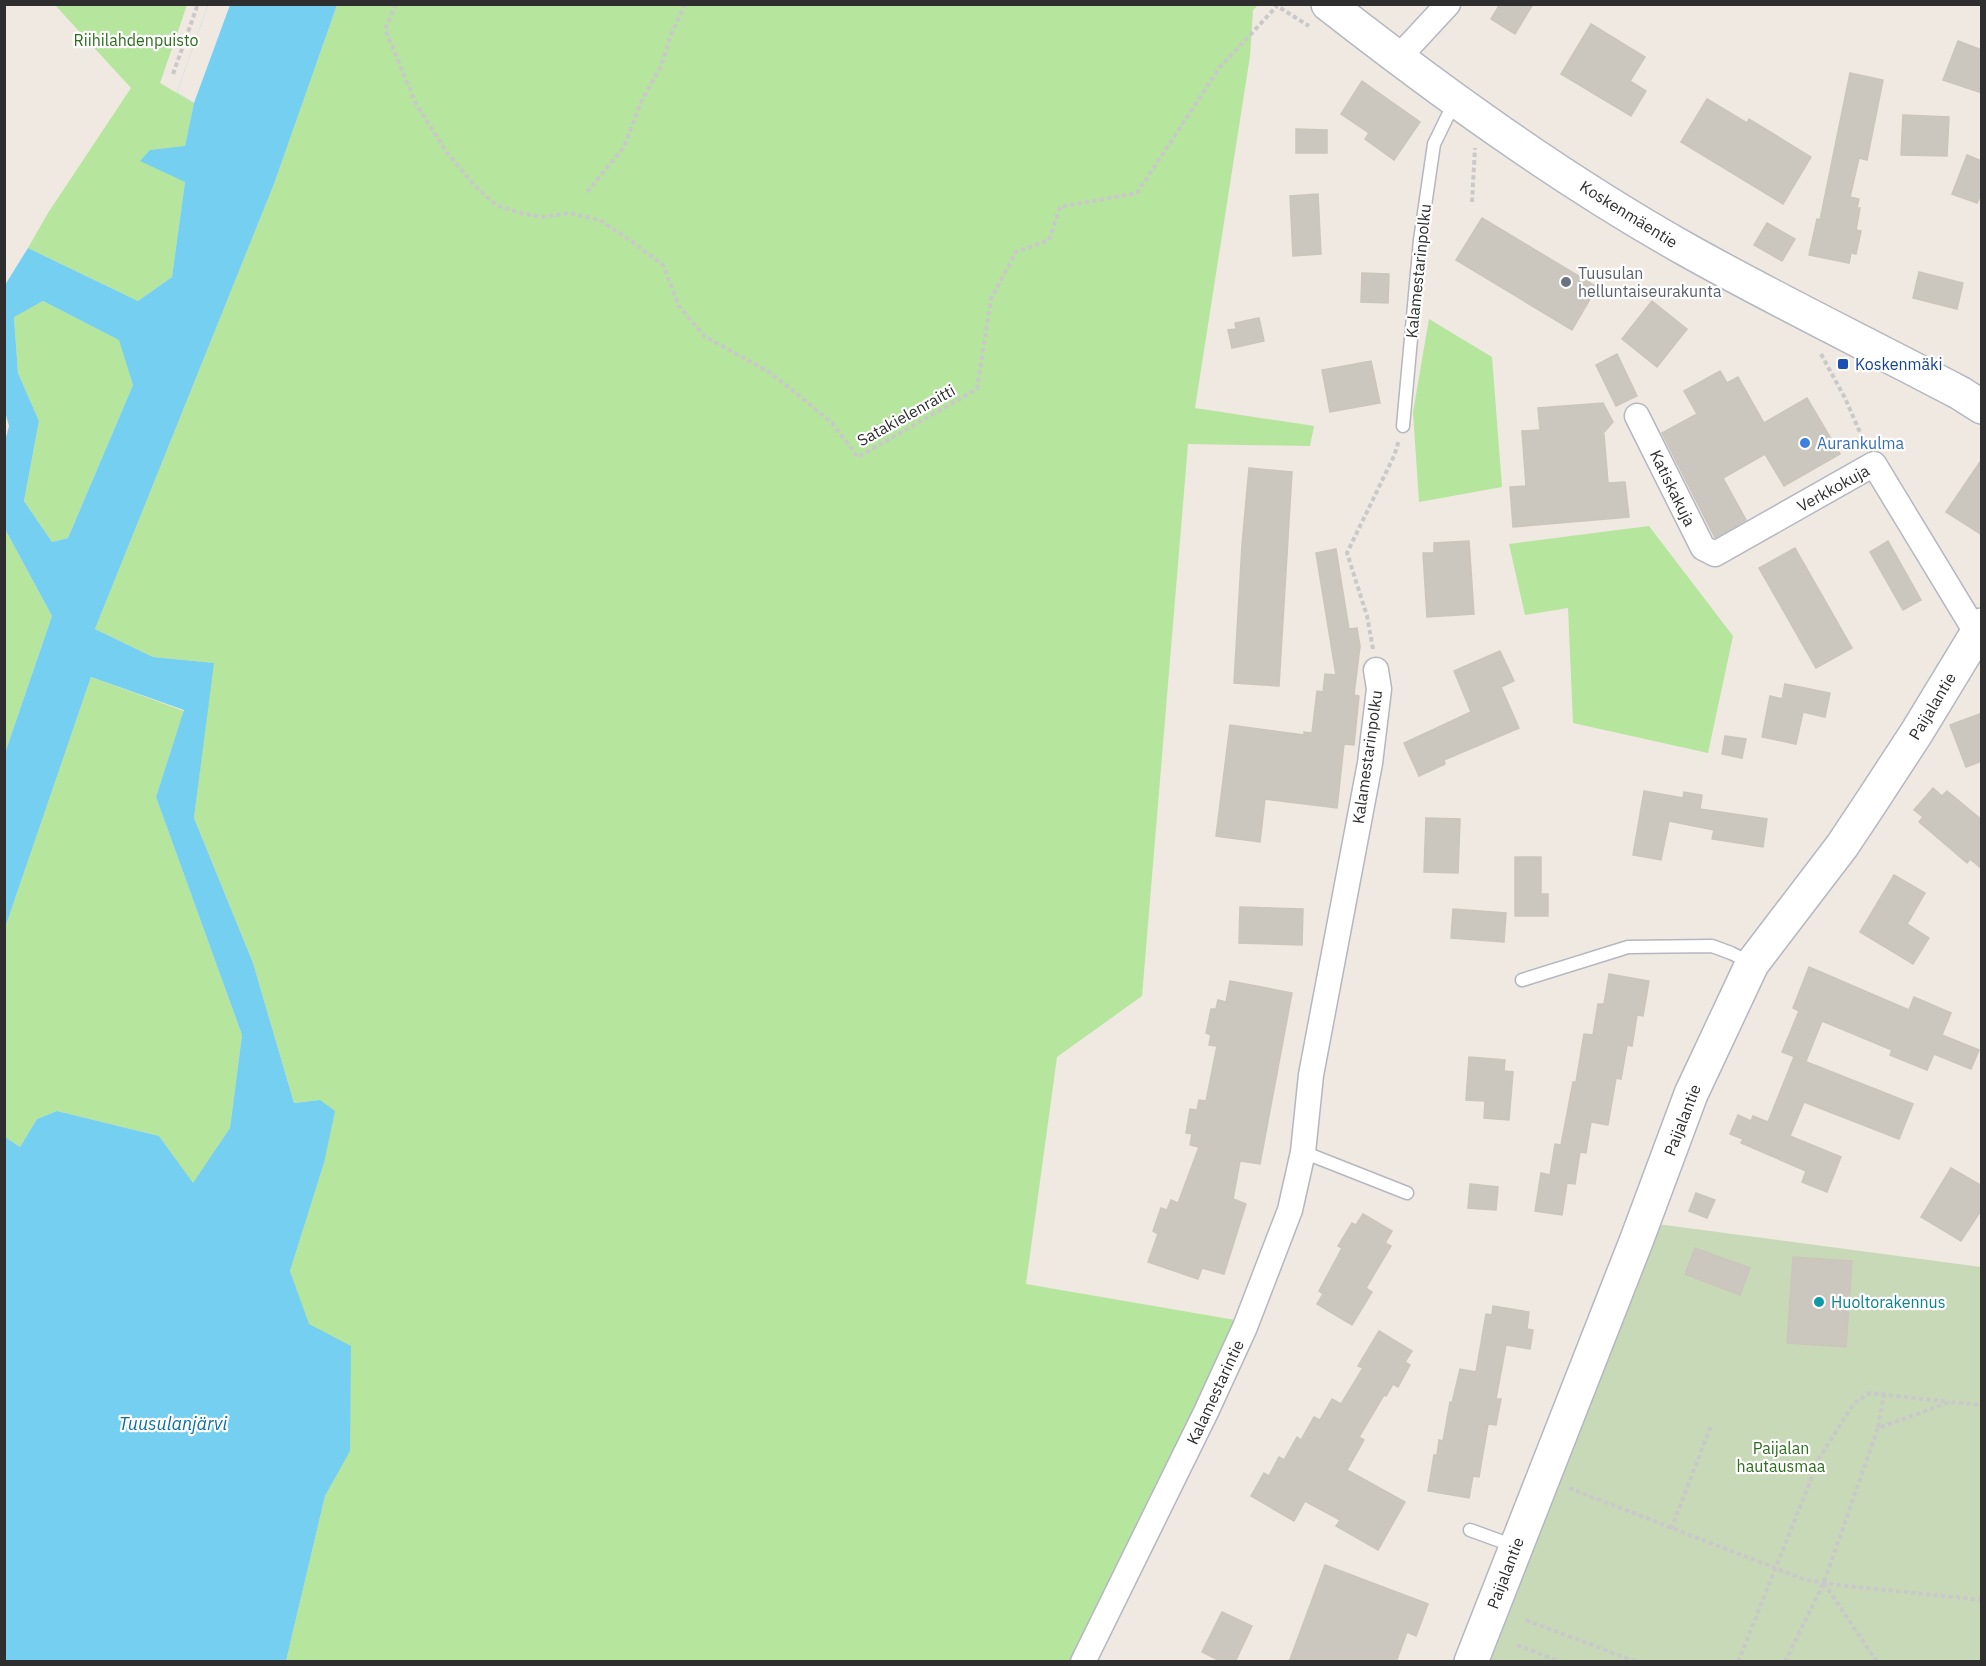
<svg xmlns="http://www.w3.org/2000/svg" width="1986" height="1666" font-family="'IBM Plex Sans',sans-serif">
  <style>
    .green { fill: #b6e59e }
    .cemetery { fill: #c8d9b8 }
    .water { fill: #75cff0; fill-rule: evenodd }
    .pier { fill: #efe9e1 }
    .building { fill: #cbc7bf; stroke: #cbc5ba; stroke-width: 1.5 }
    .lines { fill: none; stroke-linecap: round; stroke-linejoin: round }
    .lane-casing { stroke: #b4b7c1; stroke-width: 15 }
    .street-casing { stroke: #b4b7c1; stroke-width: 27 }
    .secondary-casing { stroke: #b4b7c1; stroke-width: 36 }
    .path { stroke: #c9c9c9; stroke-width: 4; stroke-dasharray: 4.5 3; stroke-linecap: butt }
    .lane { stroke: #fff; stroke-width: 12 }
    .street { stroke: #fff; stroke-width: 24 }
    .secondary { stroke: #fff; stroke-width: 33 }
    .worship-dot { fill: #6b7280; stroke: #fff; stroke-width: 2 }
    .transit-dot { fill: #1a4fb4; stroke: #fff; stroke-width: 2 }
    .shop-dot { fill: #3f7fe0; stroke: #fff; stroke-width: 2 }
    .culture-dot { fill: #0f9aa8; stroke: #fff; stroke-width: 2 }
    .labels { text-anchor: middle; stroke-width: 4.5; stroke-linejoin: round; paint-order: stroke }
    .park-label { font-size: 16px; fill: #2c6e1b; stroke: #fff }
    .street-label { font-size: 16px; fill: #2e2e2e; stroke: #fff }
    .worship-label { font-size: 16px; fill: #5b616d; stroke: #fff; text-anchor: start }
    .transit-label { font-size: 16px; fill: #164399; stroke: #fff; text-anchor: start }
    .shop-label { font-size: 16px; fill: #366cbe; stroke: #fff; text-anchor: start }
    .culture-label { font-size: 16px; fill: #0d838f; stroke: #fff; text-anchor: start }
    .water-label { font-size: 18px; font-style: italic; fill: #0d6fa3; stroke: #fff }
  </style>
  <rect width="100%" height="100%" fill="#efe9e1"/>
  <!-- green -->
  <g class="green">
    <path d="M55,5h132l-27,78 34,20 -9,44 -34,3 34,32 -13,95 -34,24 -110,-53 20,-35 83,-125z"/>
    <path d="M337,5h921l-5,5 -3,46 -55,352 119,18 -4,20 -122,-2 -46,552 -85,61 -31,227 215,37 -170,340h-785l39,-165 25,-46 -60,-179 34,-108 -4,-63 -26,3 -41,-140 -59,-145 19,-155 -60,-6 -58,-28 179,-445z"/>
    <path d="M43,301l77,39 13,45 -65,153 -16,4 -28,-41 15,-80 -21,-48 -4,-57z"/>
    <path d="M1429,319l63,38 10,130 -83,15 -6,-90z"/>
    <path d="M1649,526l84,110 -25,117 -135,-30 -5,-115 -43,7 -16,-71z"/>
    <path d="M5,529l47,87 -47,137z"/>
    <path d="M91,677l93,34 -28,86 86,238 -12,93 -37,56 -34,-48 -102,-25 -20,8 -17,28 -15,-10v-209z"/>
  </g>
  <!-- cemetery -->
  <path class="cemetery" d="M1657,1224l324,43v394l-496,1z"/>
  <!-- water -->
  <path class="water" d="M208,5h129l-63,179 -179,445 58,28 61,6 -20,155 59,145 41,140 26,-3 15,11 -11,52 -34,108 19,53 42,22 -1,105 -25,45 -39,165h-281v-524l15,10 17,-28 20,-8 102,25 34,47 37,-55 12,-93 -86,-238 28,-87 -93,-33 -86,251v-175l47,-137 -47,-87 -1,-84 5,-19 -5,-18 1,-123 23,-37 110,53 34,-24 13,-95 -45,-21 10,-11 35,-4 9,-43 -17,-11zM43,301l76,39 14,45 -65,153 -16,4 -28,-41 15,-80 -21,-48 -4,-56z"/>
  <!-- pier -->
  <path class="pier" d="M208,5h22l-36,98 -17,-11z"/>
  <!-- building -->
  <g class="building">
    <path d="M1500,4h33l-18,30 -24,-15z"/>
    <path d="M1591,24l54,33 -15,24 16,10 -15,25 -70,-42z"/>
    <path d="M1958,41l24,9v43l-39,-13z"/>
    <path d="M1850,73l33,7 -16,80 -8,-2 -9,39 9,2 -2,9h3l-4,22 5,1 -5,23 -5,-1 -2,10 -40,-8 8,-36 3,1z"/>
    <path d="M1362,81l58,41 -26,38 -29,-21 4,-6 -28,-19z"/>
    <path d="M1707,99l40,24 2,-4 62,38 -28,47 -102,-62z"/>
    <path d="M1903,115l46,2 -2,39 -46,-1z"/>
    <path d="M1296,129l31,1v23h-31z"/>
    <path d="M1967,155l15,6v31l-5,11 -25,-9z"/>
    <path d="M1318,194l3,60 -28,2 -3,-60z"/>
    <path d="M1482,218l115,69 -25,43 -116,-70z"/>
    <path d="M1767,223l28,16 -13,22 -28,-16z"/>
    <path d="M1919,272l44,11 -6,26 -44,-11z"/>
    <path d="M1362,273l27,1 -1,29 -27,-1z"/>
    <path d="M1652,301l35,28 -30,38 -35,-28z"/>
    <path d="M1259,318l5,23 -32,7 -4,-18 8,-1 -1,-6z"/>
    <path d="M1617,354l20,42 -21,10 -20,-41z"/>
    <path d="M1371,361l9,42 -50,9 -8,-42z"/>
    <path d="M1720,371l7,12 11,-6 26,46 43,-25 33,56 -56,32 -19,-32 -42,24 23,42 -31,18 -53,-105 35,-19 -13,-23z"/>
    <path d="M1603,403l10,19 -13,15 4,-2 4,48 17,-1 4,35 -116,10 -3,-40 16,-1 -4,-55 18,-1 -2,-22z"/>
    <path d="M1982,459v76l-36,-23z"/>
    <path d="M1249,468l43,4 -13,214 -45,-3 8,-138z"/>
    <path d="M1469,541l5,73 -47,3 -4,-64h11v-10z"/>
    <path d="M1888,541l33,59 -18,10 -33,-58z"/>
    <path d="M1795,548l57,100 -36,20 -57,-100z"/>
    <path d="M1336,549l13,80 8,-1 3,18 -6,49 5,1 -5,49 -10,-1 -7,64 -72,-9 -5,43 -44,-6 14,-111 74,10v-3l8,1 5,-42 6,1 2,-18 11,1 -20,-122z"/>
    <path d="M1500,651l14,30 -13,6 18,41 -75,32 1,4 -26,12 -15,-33 67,-31 -17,-41z"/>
    <path d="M1785,684l45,9 -5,24 -22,-5 -7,32 -34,-7 8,-41 12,3z"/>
    <path d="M1982,713v48l-16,6 -16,-42z"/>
    <path d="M1725,736l21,3 -4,19 -20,-4z"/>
    <path d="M1933,788l9,8 5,-5 35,29v49l-12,-10 -3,4 -48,-41 4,-5 -9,-7z"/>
    <path d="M1644,791l39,7 1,-6 18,3 -2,14 67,10 -4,28 -51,-8 2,-9 -45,-9 -8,39 -28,-5z"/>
    <path d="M1426,818l34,1 -2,54 -34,-1z"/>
    <path d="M1515,857h26v37h7v22h-33z"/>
    <path d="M1894,875l31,18 -18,31 22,14 -16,26 -53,-32z"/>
    <path d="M1240,907l63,2 -1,36 -63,-2z"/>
    <path d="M1453,909l53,4 -2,29 -53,-4z"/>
    <path d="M1809,967l100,43 5,-13 37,16 -9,22 37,15 -8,19 -37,-15 -7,16 -37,-15 2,-5 -70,-29 -16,40 -24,-9 17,-41 -6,-3z"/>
    <path d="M1609,974l40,7 -6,35 -6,-1 -5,31 -5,-1 -6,34 -5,-1 -8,47 -17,-3 -5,31 -6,-1 -5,32 -8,-1 -5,32 -27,-4 6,-38 9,2 5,-31 6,1 12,-63h3l8,-48 9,1 5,-31h6z"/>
    <path d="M1230,981l62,12 -32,171 -20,-3 -7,38 13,5 -22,70 -22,-6 -4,11 -50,-17 10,-28 -5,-3 8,-23 6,2 4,-10 7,3 21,-56 -9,-2 2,-11 -6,-1 4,-24 7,1 2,-10 7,1 11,-55 -8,-1 2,-10 -5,-2 5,-24h5l2,-9 8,2z"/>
    <path d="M1469,1057l36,3 -1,11 9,1 -4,48 -25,-2 1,-17 -19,-1z"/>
    <path d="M1794,1057l119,47 -14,35 -95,-37 -14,34 51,21 -14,35 -25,-10 4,-11 -65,-28 2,-4 -13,-5 8,-19 13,6 2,-5 15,6z"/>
    <path d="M1951,1168l31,18v23l-21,32 -40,-24z"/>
    <path d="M1470,1184l28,3 -2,23 -28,-2z"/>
    <path d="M1696,1193l19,7 -8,18 -18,-7z"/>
    <path d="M1363,1214l29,17 -7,12 6,3 -25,42 6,4 -20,33 -35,-21 6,-10 -4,-3 23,-43 -4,-2 14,-23 4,2z"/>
    <path d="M1695,1248l55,20 -10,27 -55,-21z"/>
    <path d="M1793,1257l59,4 -6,86 -59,-4z"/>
    <path d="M1493,1306l36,6 -2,17 6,1 -3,19 -24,-4 -10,54h5l-5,26 -8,-1 -9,53 -6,-1 -4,22 -41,-7 6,-36h3l2,-15 4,1 7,-39 2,1 8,-34 16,3 10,-58 6,1z"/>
    <path d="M1379,1331l33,20 -7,11 5,3 -12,22 -5,-3 -7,12 -2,-1 -25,42 5,3 -17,30 58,32 -27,48 -42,-24 4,-6 -35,-19 -11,20 -43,-25 13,-23 5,3 10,-19 5,3 13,-23 4,3 13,-23 6,3 12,-21 9,5 22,-36 -5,-2z"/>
    <path d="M1325,1565l103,39 -12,32 -9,-4 -11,30h-107z"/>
    <path d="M1222,1612l30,14 -17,36h-13l-20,-10z"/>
  </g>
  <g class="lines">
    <defs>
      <g id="lane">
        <path d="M1403,426l17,-186 14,-96 21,-43"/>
        <path d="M1522,980l106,-33 84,-1 19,7 20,10"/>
        <path d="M1303,1152l104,41"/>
        <path d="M1470,1530l44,16"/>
      </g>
      <g id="street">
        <path d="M1398,58l50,-54"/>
        <path d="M1637,416l66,132 12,6 159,-90 108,178"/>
        <path d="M1083,1662l123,-250 39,-85 45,-117 13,-58 8,-77 59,-312 9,-74 -3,-19"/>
      </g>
      <g id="secondary">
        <path d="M1328,4c114,89 233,175 359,246 89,50 182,95 273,143l22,14"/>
        <path d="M1471,1662l166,-423 54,-145 61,-130 90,-118 26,-39 49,-75 65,-107"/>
      </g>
    </defs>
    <!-- lane casing -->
    <use href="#lane" class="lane-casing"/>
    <!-- street casing -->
    <use href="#street" class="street-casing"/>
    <!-- secondary casing -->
    <use href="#secondary" class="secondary-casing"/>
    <!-- path -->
    <g class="path">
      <path d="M396,4l-11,25 31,75 32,50 26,31 22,20 24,8 23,4 26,-4 31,7 34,23 29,22 16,41 25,30 65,36 33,26 30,25 26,34 119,-68 14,-90 25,-47 33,-12 11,-33 77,-14 83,-126 57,-61"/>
      <path d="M1274,4l35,22"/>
      <path d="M173,74l25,-70"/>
      <path d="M587,192l37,-45 17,-45 20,-36 10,-31 14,-31"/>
      <path d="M1472,202l3,-54"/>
      <path d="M1821,354l24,44 20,46"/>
      <path d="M1373,649l-6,-33 -20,-63 47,-97 5,-16"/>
      <path d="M1878,1427l6,-33"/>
      <path d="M1569,1488l237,92 41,6 135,14"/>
      <path d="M1671,1529l40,-103"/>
      <path d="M1824,1583l53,79"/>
      <path d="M1526,1620l111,42"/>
      <path d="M1517,1645l44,17"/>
      <path d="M1738,1662l82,-205 34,-54 16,-10 80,9"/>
      <path d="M1785,1662l39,-80 54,-154 72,-26 32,3"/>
    </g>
    <!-- lane -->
    <use href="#lane" class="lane"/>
    <!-- street -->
    <use href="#street" class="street"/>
    <!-- secondary -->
    <use href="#secondary" class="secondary"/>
  </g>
  <!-- markers -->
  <circle class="worship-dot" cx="1566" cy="282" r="6"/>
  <rect class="transit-dot" x="1837" y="358" width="12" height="12" rx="3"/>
  <circle class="shop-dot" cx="1805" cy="443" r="6"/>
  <circle class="culture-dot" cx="1819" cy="1302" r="6"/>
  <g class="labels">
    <!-- park labels -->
    <g class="park-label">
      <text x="136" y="46">Riihilahdenpuisto</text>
      <text x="1781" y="1454">Paijalan<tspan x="1781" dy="18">hautausmaa</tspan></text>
    </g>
    <!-- street labels -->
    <g class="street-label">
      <text transform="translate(1629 214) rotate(32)" y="6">Koskenmäentie</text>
      <text transform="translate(1418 271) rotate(-84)" y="6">Kalamestarinpolku</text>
      <text transform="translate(906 415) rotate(-29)" y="6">Satakielenraitti</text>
      <text transform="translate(1673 488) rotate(64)" y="6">Katiskakuja</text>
      <text transform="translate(1833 488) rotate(-29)" y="6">Verkkokuja</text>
      <text transform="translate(1932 706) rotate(-59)" y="6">Paijalantie</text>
      <text transform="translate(1367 757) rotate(-82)" y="6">Kalamestarinpolku</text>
      <text transform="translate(1682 1120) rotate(-69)" y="6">Paijalantie</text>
      <text transform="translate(1215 1392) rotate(-65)" y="6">Kalamestarintie</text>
      <text transform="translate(1505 1573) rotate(-69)" y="6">Paijalantie</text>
    </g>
    <!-- worship labels -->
    <g class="worship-label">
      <text x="1578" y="279">Tuusulan<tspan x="1578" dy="18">helluntaiseurakunta</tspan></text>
    </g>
    <!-- transit labels -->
    <g class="transit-label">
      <text x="1855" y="370">Koskenmäki</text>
    </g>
    <!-- shop labels -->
    <g class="shop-label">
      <text x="1817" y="449">Aurankulma</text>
    </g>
    <!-- culture labels -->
    <g class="culture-label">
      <text x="1831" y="1308">Huoltorakennus</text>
    </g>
    <!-- water labels -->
    <g class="water-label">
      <text x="173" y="1430">Tuusulanjärvi</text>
    </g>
  </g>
  <!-- border -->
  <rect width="1986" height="1666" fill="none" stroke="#2e2e2e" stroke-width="12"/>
</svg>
